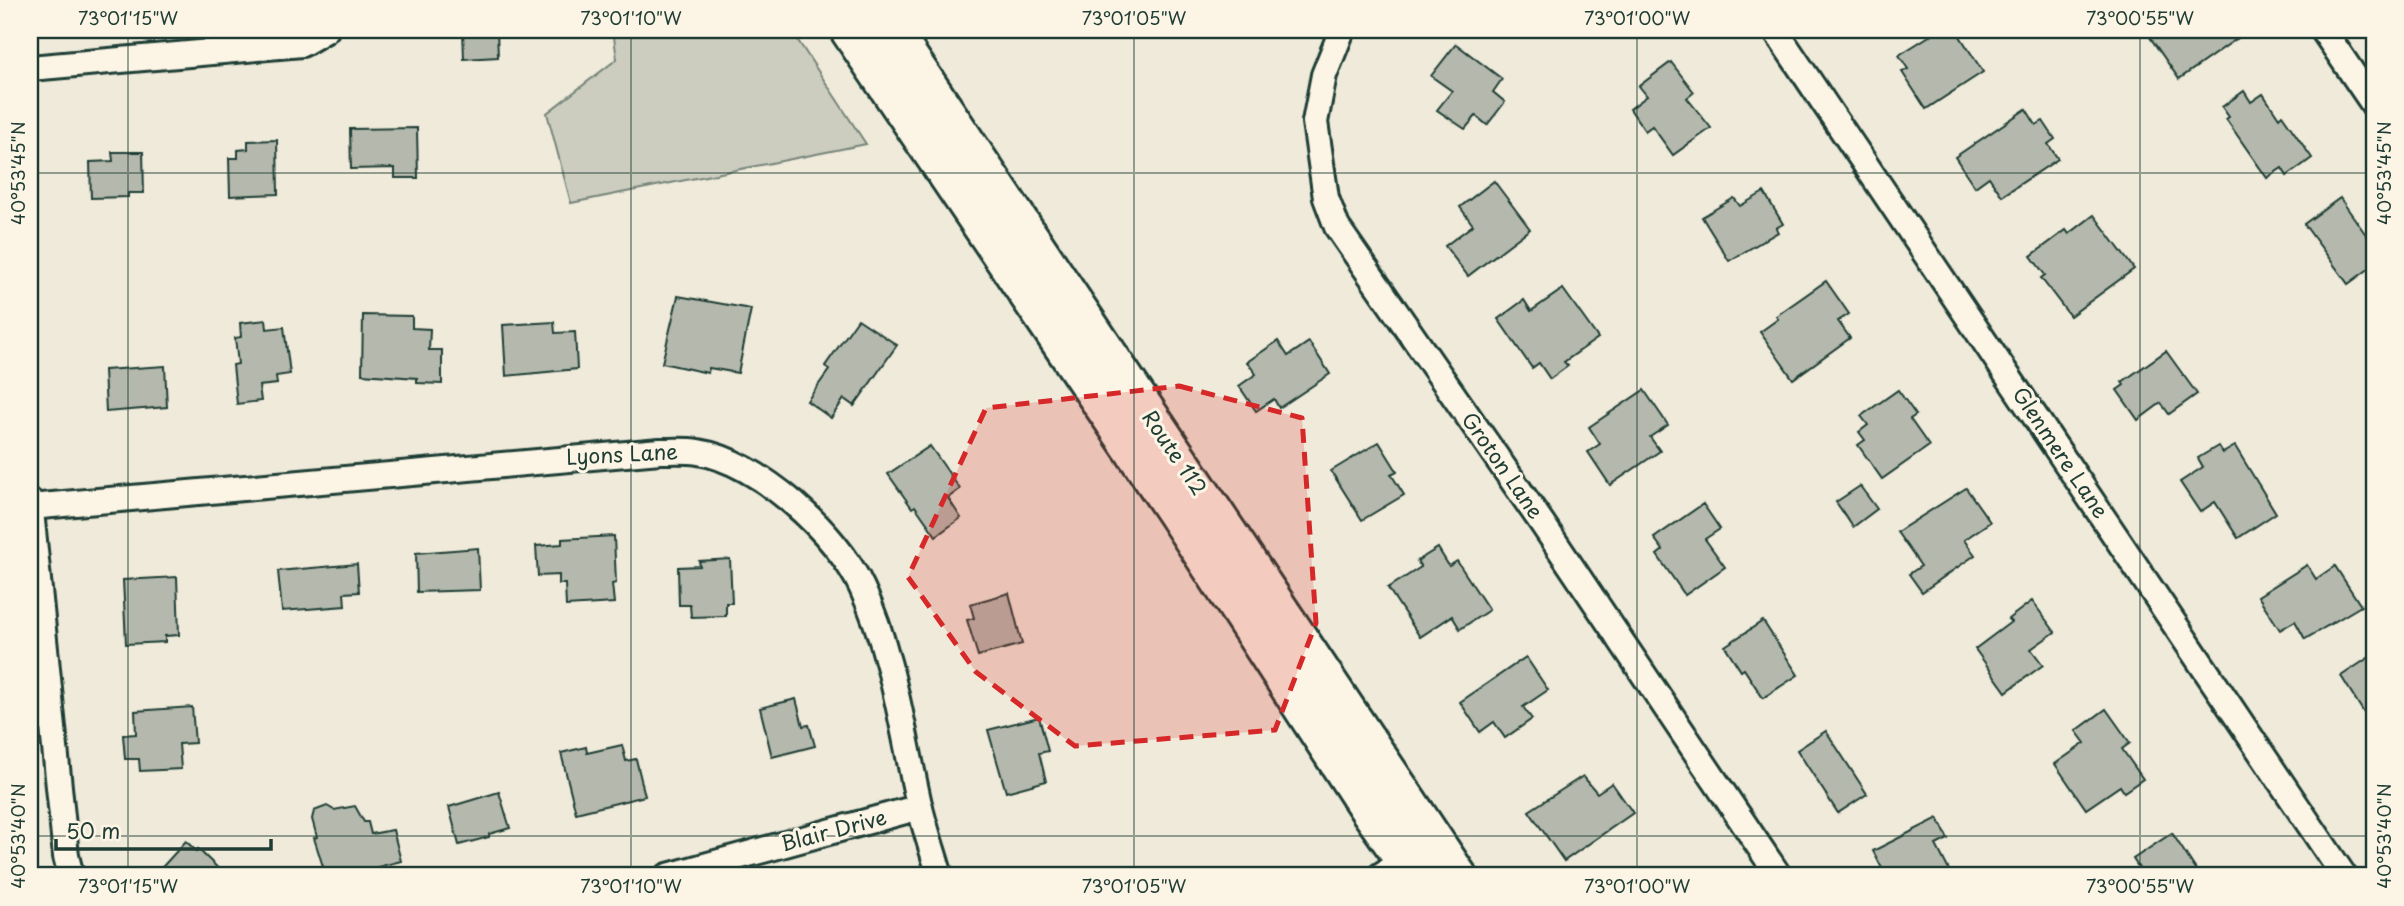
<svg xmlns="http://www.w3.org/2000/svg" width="2404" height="906" font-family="'Playpen Sans',sans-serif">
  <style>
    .green { fill: #cccdbf; stroke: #76857a; stroke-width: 2 }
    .building { fill: #b5b9ad; stroke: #1f3d34; stroke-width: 2 }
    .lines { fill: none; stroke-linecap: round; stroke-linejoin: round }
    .minor-casing { stroke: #1f3d34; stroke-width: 30 }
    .primary-casing { stroke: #1f3d34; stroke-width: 44 }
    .minor { stroke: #fcf5e5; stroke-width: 24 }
    .primary { stroke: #fcf5e5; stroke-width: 38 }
    .marked { fill: #d62828; fill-opacity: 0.2; stroke: #d62828; stroke-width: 5; stroke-dasharray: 14 9; stroke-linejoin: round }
    .ticks { fill: none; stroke: #1f3d34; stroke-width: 2; stroke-opacity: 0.45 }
    .labels { text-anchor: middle; stroke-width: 6; stroke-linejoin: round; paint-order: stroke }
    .street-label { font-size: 21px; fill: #1f3d34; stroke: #fcf5e5 }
    .neatline { fill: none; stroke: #1f3d34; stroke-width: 2.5 }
    .ticks-label { font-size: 18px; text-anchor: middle; fill: #1f3d34 }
  </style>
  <rect width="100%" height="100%" fill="#efeada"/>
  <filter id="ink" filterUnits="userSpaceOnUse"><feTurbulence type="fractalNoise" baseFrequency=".0143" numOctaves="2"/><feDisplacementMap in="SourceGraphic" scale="14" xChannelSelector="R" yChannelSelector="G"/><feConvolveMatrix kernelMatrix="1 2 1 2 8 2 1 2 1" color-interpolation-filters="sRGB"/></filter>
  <g filter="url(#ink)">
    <!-- green -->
    <path class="green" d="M613,30h178l75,114 -295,59 -24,-90 70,-54z"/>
    <!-- building -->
    <g class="building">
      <path d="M463,30h34l1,27 -34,2z"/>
      <path d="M1939,30h17l27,42 -57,37 -24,-37 6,-3 -9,-14z"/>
      <path d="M2145,30h104l-70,49z"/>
      <path d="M1456,44l46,35 -9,13 12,10 -18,23 -11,-9 -11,13 -28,-19 15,-19 -21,-15z"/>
      <path d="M1671,62l23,30 -7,6 24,30 -38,27 -21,-29 -7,5 -15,-22 17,-13 -8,-10z"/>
      <path d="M2244,91l7,11 12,-8 16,24 3,-3 30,43 -25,18 -5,-8 -15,10 -41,-59 3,-2 -7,-10z"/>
      <path d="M2026,109l10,16 7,-4 12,18 -7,5 10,15 -56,37 -13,-19 -14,10 -20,-30z"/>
      <path d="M417,128l1,50h-23v-10l-44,1 -1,-40z"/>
      <path d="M277,140l1,54 -48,2 -1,-38h9v-8l10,-1v-8z"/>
      <path d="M112,152h31l1,41h-16v4l-37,1 -1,-36 23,-1z"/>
      <path d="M1494,181l36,48 -62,47 -23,-30 28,-21 -13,-18z"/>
      <path d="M1764,192l19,32 -7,4 2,4 -49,29 -27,-44 32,-19 6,8z"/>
      <path d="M2340,198l34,48v19l-26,19 -44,-60z"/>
      <path d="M2094,215l40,54 -64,47 -29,-38 4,-3 -14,-19 35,-26 3,4z"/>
      <path d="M1826,281l23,33 -11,7 12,17 -57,41 -33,-47 18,-13 -2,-3z"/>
      <path d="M1563,289l35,49 -34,24 4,4 -18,13 -11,-16 -7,5 -34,-49 26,-19 7,11z"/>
      <path d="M678,296l73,13 -13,64 -29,-5 -1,5 -46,-10z"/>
      <path d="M363,315l49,1v12l18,1 -1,21h13v34l-25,-1v-5l-55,-4z"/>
      <path d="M858,319l39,26 -43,61 -10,-7 -13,19 -24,-17 22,-31 -4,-4z"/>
      <path d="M266,320l1,9 17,-2 6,47 -14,2 1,8 -18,2 2,15 -24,3 -4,-39 5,-1 -3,-26 6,-1 -1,-14z"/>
      <path d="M554,322l1,11 20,-1 2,37 -71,7 -3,-51z"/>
      <path d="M1278,341l10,15 21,-14 21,32 -51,34 -5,-9 -18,12 -17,-25 17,-12 -9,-12z"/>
      <path d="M2166,351l31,43 -28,20 -8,-11 -23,17 -21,-30 7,-5 -2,-3z"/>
      <path d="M165,366l2,41 -61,5 -2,-42z"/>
      <path d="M1644,390l24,35 -18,12 10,14 -50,34 -22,-33 12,-8 -11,-17z"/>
      <path d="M1898,390l18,25 -6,4 19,27 -47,33 -24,-34 7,-5 -6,-8 9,-7 -7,-9z"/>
      <path d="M1379,442l18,29 -6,3 13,21 -42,25 -31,-49z"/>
      <path d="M930,446l30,43 -12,9 13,20 -25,18 -21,-30 -3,2 -24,-34z"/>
      <path d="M2218,446l5,7 12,-7 41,67 -38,25 -23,-36 -15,10 -20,-30 23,-15 -5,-9z"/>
      <path d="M1860,486l17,23 -24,18 -17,-25z"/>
      <path d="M1966,488l24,34 -26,18 11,15 -53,37 -13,-18 12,-8 -24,-34z"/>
      <path d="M1703,504l17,25 -15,10 20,28 -40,28 -28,-40 6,-5 -9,-12z"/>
      <path d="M614,536l2,47 -4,1 2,19 -48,3 -1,-22h-6v-9l-21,1 -2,-30 26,-2v-5z"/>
      <path d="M478,548l2,42 -63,2 -1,-39z"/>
      <path d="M1438,548l11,18 8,-5 32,49 -29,19 -8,-13 -32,21 -32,-49 33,-21 -4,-6z"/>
      <path d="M730,559l2,44h-6v13l-35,1 -1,-12h-11l-1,-38 22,-1 -1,-5z"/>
      <path d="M357,564l2,28 -15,1 1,13 -63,5 -4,-40z"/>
      <path d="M2307,565l9,14 19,-13 26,40 -56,33 -10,-18 -15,9 -22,-34z"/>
      <path d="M177,577l2,58 -14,1v6l-39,2 -3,-64z"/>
      <path d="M1009,593l13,51 -44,12 -11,-36 7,-2 -4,-14z"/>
      <path d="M2032,601l23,31 -24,17 12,16 -37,27 -31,-43 36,-27 -3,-3z"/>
      <path d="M1763,621l35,54 -35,23 -19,-29 -3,2 -16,-25z"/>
      <path d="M2374,654v75l-33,-53z"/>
      <path d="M1526,657l22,33 -25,17 9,12 -27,19 -11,-16 -14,10 -20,-30z"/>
      <path d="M796,699l7,27 6,-1 6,21 -43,11 -12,-49z"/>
      <path d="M192,707l3,36 -16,1 2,25 -41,2 -1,-12h-14l-2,-24 13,-1 -1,-23z"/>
      <path d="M2106,709l24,34 -8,6 21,30 -19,13 -4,-6 -34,23 -31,-45 30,-21 -9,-12z"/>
      <path d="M1039,717l9,34 -9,2 7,28 -40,11 -18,-62z"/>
      <path d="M1826,731l41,63 -29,19 -41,-63z"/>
      <path d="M622,745l4,16 10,-2 9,37 -69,17 -15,-60 25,-6 1,6z"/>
      <path d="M1583,776l14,17 15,-10 21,30 -69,48 -35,-50z"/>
      <path d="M499,792l11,36 -21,6v3l-30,8 -10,-38z"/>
      <path d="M327,806l7,4 21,-4 9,16h4l3,12 22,-4 8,31 -27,7v3l-17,5h-31l-12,-38 3,-1 -5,-18 2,-8z"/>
      <path d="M1938,818l10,21 -12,6 16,31h-66l-13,-25z"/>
      <path d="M2172,833l28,43h-56l-11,-17z"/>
      <path d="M186,841l10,10 2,-2 28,27h-72z"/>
    </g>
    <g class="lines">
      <defs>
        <g id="minor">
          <path d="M1342,30l-18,45 -9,47 11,76 11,29 205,296 237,353"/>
          <path d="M1775,30l569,846"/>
          <path d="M2323,30l51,75"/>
          <path d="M30,68l272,-24 24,-14"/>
          <path d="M30,501l36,355 5,20"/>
          <path d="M30,507l630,-56c12,0 26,-1 38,1 60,9 139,81 164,136 31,66 41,146 57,216 6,25 14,48 21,72"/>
          <path d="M668,876l252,-69"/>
          <path d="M1380,876l37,-25"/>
        </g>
        <g id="primary">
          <path d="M850,30l326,482 192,295 49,69"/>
          <path d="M890,30l567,846"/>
        </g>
      </defs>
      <!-- minor casing -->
      <use href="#minor" class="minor-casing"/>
      <!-- primary casing -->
      <use href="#primary" class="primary-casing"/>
      <!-- minor -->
      <use href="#minor" class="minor"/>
      <!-- primary -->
      <use href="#primary" class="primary"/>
    </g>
  </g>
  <!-- marked area -->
  <path class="marked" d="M1179,386l123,32 14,205 -41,107 -200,16 -99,-74 -68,-95 78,-169z"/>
  <!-- ticks -->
  <path class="ticks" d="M128,30v846M631,30v846M1134,30v846M1637,30v846M2140,30v846M30,173h2344M30,836h2344"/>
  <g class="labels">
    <!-- street labels -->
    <g class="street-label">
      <text transform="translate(1174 453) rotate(56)" y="7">Route 112</text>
      <text transform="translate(2060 453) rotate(56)" y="7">Glenmere Lane</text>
      <text transform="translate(622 455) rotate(-3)" y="7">Lyons Lane</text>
      <text transform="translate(1502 466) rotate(55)" y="7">Groton Lane</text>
      <text transform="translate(834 831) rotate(-15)" y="7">Blair Drive</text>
    </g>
  </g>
  <!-- margin -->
  <rect width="2404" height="906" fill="none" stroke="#fcf5e5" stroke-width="77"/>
  <!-- scale -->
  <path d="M56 839v10h215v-10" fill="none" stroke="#1f3d34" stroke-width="3.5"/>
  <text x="66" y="839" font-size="21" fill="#1f3d34" stroke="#fcf5e5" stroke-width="5" paint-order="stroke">50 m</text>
  <rect x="38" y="38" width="2328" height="829" class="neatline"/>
  <g class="ticks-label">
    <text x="128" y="25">73°01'15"W</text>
    <text x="631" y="25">73°01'10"W</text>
    <text x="1134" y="25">73°01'05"W</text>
    <text x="1637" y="25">73°01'00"W</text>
    <text x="2140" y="25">73°00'55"W</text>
    <text transform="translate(19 173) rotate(-90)" y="6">40°53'45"N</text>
    <text transform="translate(2385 173) rotate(-90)" y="6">40°53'45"N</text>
    <text transform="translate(19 836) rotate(-90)" y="6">40°53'40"N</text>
    <text transform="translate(2385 836) rotate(-90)" y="6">40°53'40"N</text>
    <text x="128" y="893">73°01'15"W</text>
    <text x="631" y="893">73°01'10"W</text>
    <text x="1134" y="893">73°01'05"W</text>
    <text x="1637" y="893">73°01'00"W</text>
    <text x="2140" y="893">73°00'55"W</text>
  </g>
</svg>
